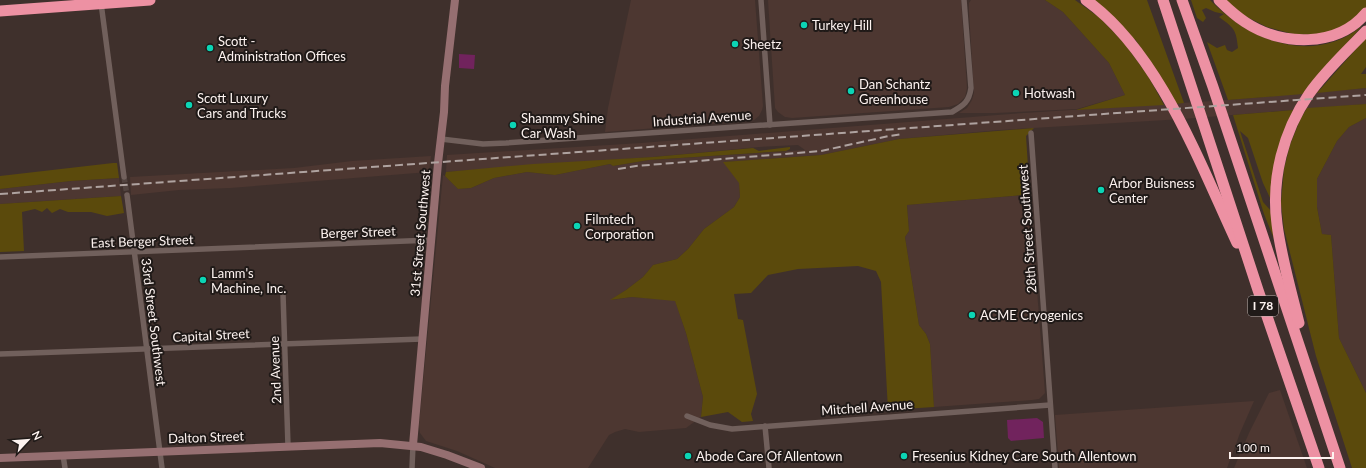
<svg xmlns="http://www.w3.org/2000/svg" width="1366" height="468" font-family="Lato,sans-serif">
  <style>
    .built { fill: #4d3731 }
    .green { fill: #5b4a0c }
    .water { fill: #71235d }
    .lines { fill: none; stroke-linecap: round; stroke-linejoin: round }
    .street-tunnel { stroke: #524440; stroke-width: 5.5; stroke-dasharray: 5.5 3; stroke-linecap: butt }
    .street { stroke: #71605c; stroke-width: 5.5 }
    .secondary { stroke: #966f71; stroke-width: 8 }
    .highway { stroke: #ed91a3; stroke-width: 11 }
    .rail { stroke: #afa3a0; stroke-width: 2; stroke-dasharray: 8 4; stroke-linecap: butt }
    .poi-dot { fill: #0bd5b5; stroke: #201a18; stroke-width: 1.5 }
    .labels { text-anchor: middle; stroke-width: 4; stroke-linejoin: round; paint-order: stroke }
    .shield { fill: #201a18; stroke: #bbb2af; stroke-width: 1 }
    .shield-label { font-size: 12px; font-weight: bold; fill: #fdf3f0 }
    .poi-label { font-size: 13px; fill: #fdf3f0; stroke: #201a18; text-anchor: start }
    .street-label { font-size: 13px; fill: #fdf3f0; stroke: #201a18 }
  </style>
  <rect width="100%" height="100%" fill="#3f302c"/>
  <!-- built -->
  <g class="built">
    <path d="M631,0h124l8,106 -1,4 -3,6 -5,4 -6,1 -143,11 3,-24z"/>
    <path d="M768,0h193l6,88 -2,9 -7,7 -9,3 -157,11 -7,-1 -7,-5 -3,-4z"/>
    <path d="M971,0h74l18,12 46,51 16,32 -48,14 -82,4h-36l8,-5 5,-8 2,-7 -5,-81v-9z"/>
    <path d="M1366,88v16l-183,15 -183,11 -101,9 -78,16 -97,7 15,20 1,15 -6,10 -30,22 -16,20 -11,10 -24,6 -10,12 -17,13 -15,10 21,-3 43,3 11,33 17,64 -2,20 -15,11 -47,4 -14,-3 -10,3 -6,3 -21,33h-93l-38,-17 -31,-10 -6,-8 -1,-8 24,-250 2,1 13,13 13,-1 23,-10 33,-6 28,3 55,-11 3,2 36,-6 156,-10 -7,-5 -39,2 -106,10 -207,15 1,-17 194,-12 369,-29 218,-14z"/>
    <path d="M1366,118v275l-27,-55 -8,-103 -9,-1 -5,-27v-28l20,-38 12,-14z"/>
    <path d="M431,156l-2,16 -199,16 -51,2 -48,5 -1,-18 164,-9 58,-7z"/>
    <path d="M119,178l2,18 -121,8v-15l71,-8z"/>
    <path d="M1024,195l1,10 6,8 14,180 -6,6 -7,1 -98,7 -4,-63 -4,-10 -7,-9 -14,-88 4,-6 -2,-26z"/>
    <path d="M1280,390l27,78h-73l15,-35 20,-40z"/>
    <path d="M1254,401l-14,32 -13,35h-168l-4,-53z"/>
  </g>
  <!-- green -->
  <g class="green">
    <path d="M1045,0h30l25,18 25,26 23,32 16,29 -88,5 49,-15 -16,-32 -46,-51z"/>
    <path d="M1092,0h55l37,103 -9,1 -17,-30 -23,-35 -2,1z"/>
    <path d="M1191,0h19c39,41 103,66 152,26l-59,68 -75,6 -21,-58 10,6 8,-3 2,5 5,2 6,-4c-2,-19 -4,-20 -19,-31l5,-3 -9,-2 -9,-4 -4,2 4,8 -3,4 -6,-4z"/>
    <path d="M1225,0h141v7l-5,6 -20,15 -24,7 -24,-1 -26,-7 -26,-13z"/>
    <path d="M1366,38v29l-5,7h5v14l-49,5z"/>
    <path d="M1366,104v14l-17,9 -12,14 -20,38v28l5,27 9,1 8,103 27,55v75h-14l-36,-112 -32,-127 -3,-26 3,-34 6,-24 10,-25 7,-12z"/>
    <path d="M1293,110l-21,92 -9,-19 -15,-45 -8,-7 23,71 10,11 5,36 -14,-35 -31,-99z"/>
    <path d="M1034,128l-8,8 5,77 -6,-8 -2,-10 -116,10 2,26 -4,6 14,88 7,9 4,10 4,63 -46,3 -7,-128 -5,-11 -18,-5 -60,3 -30,6 -17,18 -17,1 4,25 5,1 14,74 -6,20 2,7 -11,1 -14,-10 -27,5 2,-20 -17,-64 -11,-32 -43,-4 -22,3 16,-10 17,-13 10,-12 24,-6 11,-10 16,-20 30,-22 6,-10 -1,-14 -16,-21 98,-7 78,-16z"/>
    <path d="M790,147v2l-4,2 -137,9 -36,6 -3,-2 -55,11 -28,-3 -33,6 -23,10 -13,1 -13,-13 1,-4 87,-8 120,-7 100,-9 6,3z"/>
    <path d="M113,163h4l2,15 -48,3 -71,8v-13z"/>
    <path d="M121,196l3,17 -17,3 -16,-4h-23l-8,-3 -8,4 -5,-5 -5,4 -7,-3 -13,3 2,39 -24,1v-48z"/>
  </g>
  <!-- water -->
  <g class="water">
    <path d="M459,54l16,1 -1,14 -15,-1z"/>
    <path d="M1037,418l6,4 1,16 -33,3 -3,-3 -1,-18z"/>
  </g>
  <g class="lines">
    <!-- street-tunnel -->
    <path class="street-tunnel" d="M124,177l3,18"/>
    <!-- street -->
    <g class="street">
      <path d="M761,0l9,125"/>
      <path d="M101,3l23,174"/>
      <path d="M1031,133l24,335"/>
      <path d="M441,139l42,5 23,-1 446,-31c12,-7 17,-10 19,-24l-7,-88"/>
      <path d="M127,195l35,273"/>
      <path d="M0,257l432,-17"/>
      <path d="M283,294l5,152"/>
      <path d="M0,354c141,-4 282,-10 422,-15"/>
      <path d="M687,416l23,9 22,4 318,-24"/>
      <path d="M765,426l4,42"/>
      <path d="M63,455l2,13"/>
      <path d="M412,468l1,-23"/>
    </g>
    <!-- secondary -->
    <g class="secondary">
      <path d="M413,445l25,-282 6,-51 1,-26 10,-86"/>
      <path d="M0,458l380,-15 41,4 26,8 34,13"/>
    </g>
    <!-- highway -->
    <g class="highway">
      <path d="M1086,0c73,52 114,164 151,243"/>
      <path d="M1163,0l95,290 61,178"/>
      <path d="M1182,0l31,87 127,381"/>
      <path d="M1219,0c8,8 17,16 26,22 36,24 92,26 121,-9"/>
      <path d="M0,11l150,-11"/>
      <path d="M1299,323c-8,-33 -18,-66 -22,-99 -6,-45 6,-92 32,-130 16,-23 38,-43 57,-63"/>
    </g>
    <!-- rail -->
    <g class="rail">
      <path d="M618,169l18,-3 185,-15 68,-15 14,-2"/>
      <path d="M0,194l1366,-99"/>
    </g>
  </g>
  <!-- markers -->
  <g class="poi-dot">
    <circle cx="804" cy="25" r="4"/>
    <circle cx="735" cy="44" r="4"/>
    <circle cx="210" cy="48" r="4"/>
    <circle cx="851" cy="91" r="4"/>
    <circle cx="1016" cy="93" r="4"/>
    <circle cx="189" cy="105" r="4"/>
    <circle cx="513" cy="125" r="4"/>
    <circle cx="1101" cy="190" r="4"/>
    <circle cx="577" cy="226" r="4"/>
    <circle cx="203" cy="280" r="4"/>
    <circle cx="972" cy="315" r="4"/>
    <circle cx="688" cy="456" r="4"/>
    <circle cx="904" cy="456" r="4"/>
  </g>
  <g class="labels">
    <!-- shield labels -->
    <rect class="shield" x="1248" y="296" width="30" height="20" rx="3"/>
    <g class="shield-label">
      <text x="1263" y="310">I 78</text>
    </g>
    <!-- poi labels -->
    <g class="poi-label">
      <text x="812" y="30">Turkey Hill</text>
      <text x="218" y="46">Scott -<tspan x="218" dy="15">Administration Offices</tspan></text>
      <text x="743" y="49">Sheetz</text>
      <text x="859" y="89">Dan Schantz<tspan x="859" dy="15">Greenhouse</tspan></text>
      <text x="1024" y="98">Hotwash</text>
      <text x="197" y="103">Scott Luxury<tspan x="197" dy="15">Cars and Trucks</tspan></text>
      <text x="521" y="123">Shammy Shine<tspan x="521" dy="15">Car Wash</tspan></text>
      <text x="1109" y="188">Arbor Buisness<tspan x="1109" dy="15">Center</tspan></text>
      <text x="585" y="224">Filmtech<tspan x="585" dy="15">Corporation</tspan></text>
      <text x="211" y="278">Lamm's<tspan x="211" dy="15">Machine, Inc.</tspan></text>
      <text x="980" y="320">ACME Cryogenics</text>
      <text x="696" y="461">Abode Care Of Allentown</text>
      <text x="912" y="461">Fresenius Kidney Care South Allentown</text>
    </g>
    <!-- street labels -->
    <g class="street-label">
      <text transform="translate(702 118) rotate(-4)" y="5">Industrial Avenue</text>
      <text transform="translate(1027 229) rotate(-94)" y="5">28th Street Southwest</text>
      <text transform="translate(358 232) rotate(-2)" y="5">Berger Street</text>
      <text transform="translate(420 233) rotate(-85)" y="5">31st Street Southwest</text>
      <text transform="translate(142 241) rotate(-2)" y="5">East Berger Street</text>
      <text transform="translate(154 322) rotate(83)" y="5">33rd Street Southwest</text>
      <text transform="translate(211 335) rotate(-3)" y="5">Capital Street</text>
      <text transform="translate(275 370) rotate(-92)" y="5">2nd Avenue</text>
      <text transform="translate(867 407) rotate(-4)" y="5">Mitchell Avenue</text>
      <text transform="translate(206 437) rotate(-2)" y="5">Dalton Street</text>
    </g>
  </g>
  <!-- north arrow -->
  <g transform="translate(28 440) rotate(64)" stroke="#201a18" stroke-width="3" paint-order="stroke">
  <path d="M0-3L7 15L0 10L-7 15Z" fill="#fdf3f0"/>
  <text y="-6" font-size="11" font-weight="bold" text-anchor="middle" fill="#fdf3f0">N</text>
  </g>
  <!-- scale -->
  <path d="M1230 452v6h103v-6" fill="none" stroke="#fdf3f0" stroke-width="2"/>
  <text x="1236" y="452" font-size="12" fill="#fdf3f0" stroke="#201a18" stroke-width="3" paint-order="stroke">100 m</text>
</svg>
